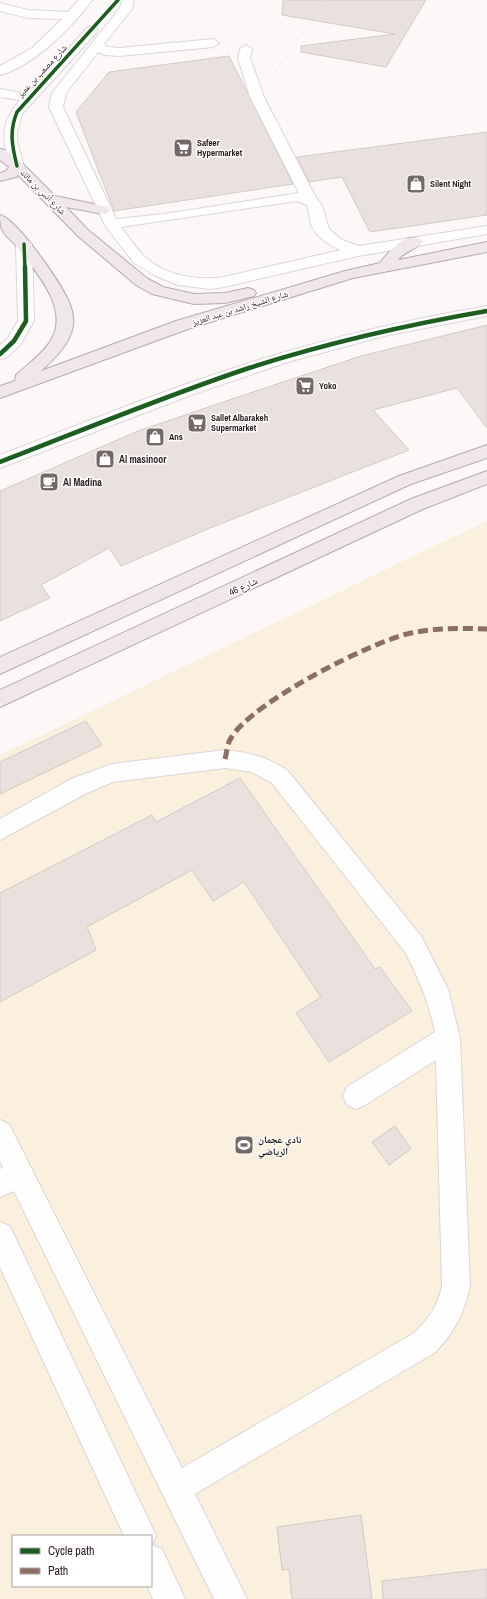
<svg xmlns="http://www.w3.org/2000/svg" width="487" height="1599" font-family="'Archivo Narrow','Noto Naskh Arabic',sans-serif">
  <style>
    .green { fill: #fbefdd; fill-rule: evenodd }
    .building { fill: #e8e1dd; stroke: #d2cac6 }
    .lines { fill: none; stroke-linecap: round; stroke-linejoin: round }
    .minor-casing { stroke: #ded5d5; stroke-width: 2 }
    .major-casing { stroke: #b8a9b0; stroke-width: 2 }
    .path { stroke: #dedcdc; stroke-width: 1.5; stroke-dasharray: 0.5 2; stroke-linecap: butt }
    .minor { fill: #fffefe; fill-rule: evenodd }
    .major { fill: #efe7eb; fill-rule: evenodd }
    .quiet { stroke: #8d6e63; stroke-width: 5; stroke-dasharray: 10 5; stroke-linecap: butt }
    .cycleway-far1-casing { stroke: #fff; stroke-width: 5 }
    .cycleway-casing { stroke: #fff; stroke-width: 6 }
    .cycleway-far1 { stroke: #1b5e20; stroke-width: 3.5 }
    .cycleway { stroke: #1b5e20; stroke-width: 4.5 }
    .labels { text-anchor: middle; stroke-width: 3; stroke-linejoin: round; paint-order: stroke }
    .far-street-label { font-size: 9px; fill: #2a1c1c; stroke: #fff }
    .far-poi-label { font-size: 9px; font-weight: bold; fill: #2a1c1c; stroke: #fff; text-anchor: start }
    .poi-label { font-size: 10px; font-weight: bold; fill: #2a1c1c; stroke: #fff; text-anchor: start }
    .street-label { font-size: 10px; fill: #2a1c1c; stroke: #fff }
  </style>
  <rect width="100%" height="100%" fill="#fcf8f8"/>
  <!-- green -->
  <path class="green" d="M487,521v1078h-487v-844zM13,1536h138v50h-138z"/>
  <!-- building -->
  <g class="building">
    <path d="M283,0h143l-40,67 -85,-15v-6l94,-12 -113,-19z"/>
    <path d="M229,56l64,128 -179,27 -38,-99 33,-40z"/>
    <path d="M487,132v83l-117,17 -28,-55 -33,5 -12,-25z"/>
    <path d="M487,325v103l-30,-40 -84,22 36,40 -199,78 -89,38 -12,-18 -68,37 9,13 -50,23v-130l138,-60 103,-35 120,-40z"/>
    <path d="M86,721l16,24 -102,49v-32z"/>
    <path d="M240,778l135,191 5,-2 32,44 -83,51 -33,-49 25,-16 -77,-115 -31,19 -21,-31 -105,57 9,23 -96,52v-109l152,-78 4,7z"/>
    <path d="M395,1126l16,23 -22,16 -17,-23z"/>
    <path d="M361,1515l11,84h-80l-3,-30 -7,1 -5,-43z"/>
    <path d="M487,1569v30h-104l-1,-18z"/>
  </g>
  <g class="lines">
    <defs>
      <g id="minor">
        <path d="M79,0h13c-19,27 -60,67 -92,75v-9l32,-18 30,-29 -34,-1 -28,-7v-8l28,7 40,2z"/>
        <path d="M122,0h12l-2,9 -28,35 4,3 11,1 94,-9 6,4 -6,4 -94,9 -14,-1 -7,-3 -32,41 -3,14 53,112 48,-5 135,-21 -49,-96 -12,-39 2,-9 6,-4 6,4 -2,9 14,39 52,101 6,7 7,24 13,11 17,6 128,-20v8l-129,22 -134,31 -14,2 -32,-4 -22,-9 -22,-13 -28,-36 -57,-120 3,-14 68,-85zM297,201l10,4c2,6 2,12 4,19 5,13 17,21 30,26l-117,27c-27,4 -58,-1 -79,-20 -9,-8 -16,-20 -24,-30z"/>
        <path d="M92,26l6,4 -2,3 -73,80 -6,18v10l7,25 -2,3h-10c-3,-4 -4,-10 -5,-15 -6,-21 -2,-37 13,-54l-20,-3v-8l27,5 61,-67z"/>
        <path d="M24,239l5,2 3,3 2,77 -14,24 -14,13 -6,1v-14l8,-7 10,-17 -2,-77 3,-3z"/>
        <path d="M487,306v10l-103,20 -96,26 -94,32 -194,74v-13c81,-31 161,-64 243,-90 80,-26 161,-45 244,-59z"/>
        <path d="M225,750c25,3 41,6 63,21l133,165 27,53 12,49 10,248c-6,27 -16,48 -36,67l-239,141 52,105h-33l-200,-408 -14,6v-28l3,-2 -3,-6v-41l9,4 173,344 232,-135c16,-16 23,-25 28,-47l-6,-226 -71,45 -9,4 -9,-4 -4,-9 4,-9 88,-55c-6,-29 -16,-54 -30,-80l-133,-169 -20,-11 -27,-4 -112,14 -26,11 -87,47v-21l71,-40 41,-15z"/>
        <path d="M0,1222l10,4 141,299 5,11 -4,9 10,4 23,50h-32l-6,-13h4v-50h-27l-124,-269z"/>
      </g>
      <g id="major">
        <path d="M0,149l5,1 17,13 33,33 53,11 2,3 -2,3 -5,1 -37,-7 22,23 60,49 15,8 31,7 31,-1 23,-5 6,2 2,3 -2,3 -29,7 -31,1 -42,-10 -16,-9 -58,-49 -60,-61 -2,2 -16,4v-8l6,-2 3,-4 -9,-7z"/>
        <path d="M0,215c17,4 60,67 68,85 4,8 6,17 5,26 -3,18 -19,33 -32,45l135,-50 169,-50 35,-8c9,-12 23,-29 40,-25l3,3c-6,9 -19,10 -25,19l89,-18v10l-134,26 -165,51 -188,69v-12l15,-5 1,-6c12,-11 27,-21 35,-35 19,-31 -15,-68 -33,-92 -12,-14 -18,-14 -18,-33z"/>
        <path d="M487,445v13l-76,26 -411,190v-17l399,-181z"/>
        <path d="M487,471v13l-64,25 -423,198v-17l411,-191z"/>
      </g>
    </defs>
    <!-- minor casing -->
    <use href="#minor" class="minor-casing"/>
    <!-- major casing -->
    <use href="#major" class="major-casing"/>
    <!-- path -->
    <path class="path" d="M274,73l52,-73"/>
    <!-- minor -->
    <use href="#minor" class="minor"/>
    <!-- major -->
    <use href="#major" class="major"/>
    <!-- quiet -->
    <path class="quiet" d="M225,759c2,-7 2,-15 6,-21 20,-35 139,-96 180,-105 25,-5 51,-5 76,-4"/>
    <defs>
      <g id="cycleway-far1">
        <path d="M17,166c-5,-20 -8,-35 0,-54l101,-112"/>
        <path d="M24,244l1,24"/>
      </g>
      <g id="cycleway">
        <path d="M0,354l14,-13 12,-20 -1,-54"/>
        <path d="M0,462c83,-32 165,-66 249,-94 78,-25 157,-43 238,-57"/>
      </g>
    </defs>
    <!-- cycleway-far1 casing -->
    <use href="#cycleway-far1" class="cycleway-far1-casing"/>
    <!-- cycleway casing -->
    <use href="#cycleway" class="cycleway-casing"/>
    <!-- cycleway-far1 -->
    <use href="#cycleway-far1" class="cycleway-far1"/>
    <!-- cycleway -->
    <use href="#cycleway" class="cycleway"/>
  </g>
  <!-- icons -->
  <defs>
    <symbol id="supermarket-square" viewBox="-11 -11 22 22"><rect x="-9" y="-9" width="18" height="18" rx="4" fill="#746969" stroke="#fff"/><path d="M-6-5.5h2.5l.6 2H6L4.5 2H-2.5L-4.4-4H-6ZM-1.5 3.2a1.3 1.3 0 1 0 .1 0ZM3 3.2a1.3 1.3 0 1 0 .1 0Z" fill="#fff"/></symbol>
    <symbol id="shop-square" viewBox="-11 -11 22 22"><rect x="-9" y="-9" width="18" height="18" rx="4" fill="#746969" stroke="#fff"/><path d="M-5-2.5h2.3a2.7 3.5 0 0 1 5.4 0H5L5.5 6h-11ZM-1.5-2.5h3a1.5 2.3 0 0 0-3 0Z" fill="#fff"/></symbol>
    <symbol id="cafe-square" viewBox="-11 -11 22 22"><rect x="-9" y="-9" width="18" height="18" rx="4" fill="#746969" stroke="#fff"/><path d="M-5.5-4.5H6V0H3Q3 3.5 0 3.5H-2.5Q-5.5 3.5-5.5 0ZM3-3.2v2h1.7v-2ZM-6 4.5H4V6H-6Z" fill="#fff"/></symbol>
    <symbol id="stadium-square" viewBox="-11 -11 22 22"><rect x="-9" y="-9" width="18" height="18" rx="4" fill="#746969" stroke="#fff"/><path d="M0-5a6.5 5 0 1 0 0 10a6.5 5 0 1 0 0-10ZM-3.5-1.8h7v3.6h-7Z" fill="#fff"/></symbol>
  </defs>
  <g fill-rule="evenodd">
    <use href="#supermarket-square" x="172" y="137" width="22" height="22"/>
    <use href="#shop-square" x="405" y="173" width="22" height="22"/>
    <use href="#supermarket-square" x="294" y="375" width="22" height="22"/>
    <use href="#supermarket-square" x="186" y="412" width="22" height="22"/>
    <use href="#shop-square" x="144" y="426" width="22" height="22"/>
    <use href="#shop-square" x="94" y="448" width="22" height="22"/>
    <use href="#cafe-square" x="38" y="471" width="22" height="22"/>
    <use href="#stadium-square" x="233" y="1134" width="22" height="22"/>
  </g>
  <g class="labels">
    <!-- far-street labels -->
    <g class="far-street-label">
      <text transform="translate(42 71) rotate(-47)" y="3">شارع مصعب بن عمير</text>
      <text transform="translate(43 192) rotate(45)" y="3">شارع أنس بن مالك</text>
      <text transform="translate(240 308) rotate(-17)" y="3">شارع الشيخ راشد بن عبد العزيز</text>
    </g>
    <!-- far-poi labels -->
    <g class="far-poi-label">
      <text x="197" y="146">Safeer<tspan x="197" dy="10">Hypermarket</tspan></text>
      <text x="430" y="187">Silent Night</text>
      <text x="319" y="389">Yoko</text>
      <text x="211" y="421">Sallet Albarakeh<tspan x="211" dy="10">Supermarket</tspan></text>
      <text x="169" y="440">Ans</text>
    </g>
    <!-- poi labels -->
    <g class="poi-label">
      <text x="119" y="463">Al masinoor</text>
      <text x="63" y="486">Al Madina</text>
      <text x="258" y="1143">نادي عجمان<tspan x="258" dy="12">الرياضي</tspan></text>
    </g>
    <!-- street labels -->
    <g class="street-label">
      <text transform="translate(243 586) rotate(-25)" y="4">شارع 46</text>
    </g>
  </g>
  <!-- legend -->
  <rect x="12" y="1535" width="140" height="52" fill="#ffffff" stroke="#aaa4a4"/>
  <rect x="20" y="1548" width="20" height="6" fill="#1b5e20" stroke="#aaa4a4"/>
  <text x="48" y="1555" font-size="12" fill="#2a1c1c">Cycle path</text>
  <rect x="20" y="1568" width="20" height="6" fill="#8d6e63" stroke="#aaa4a4"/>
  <text x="48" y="1575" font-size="12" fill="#2a1c1c">Path</text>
</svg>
